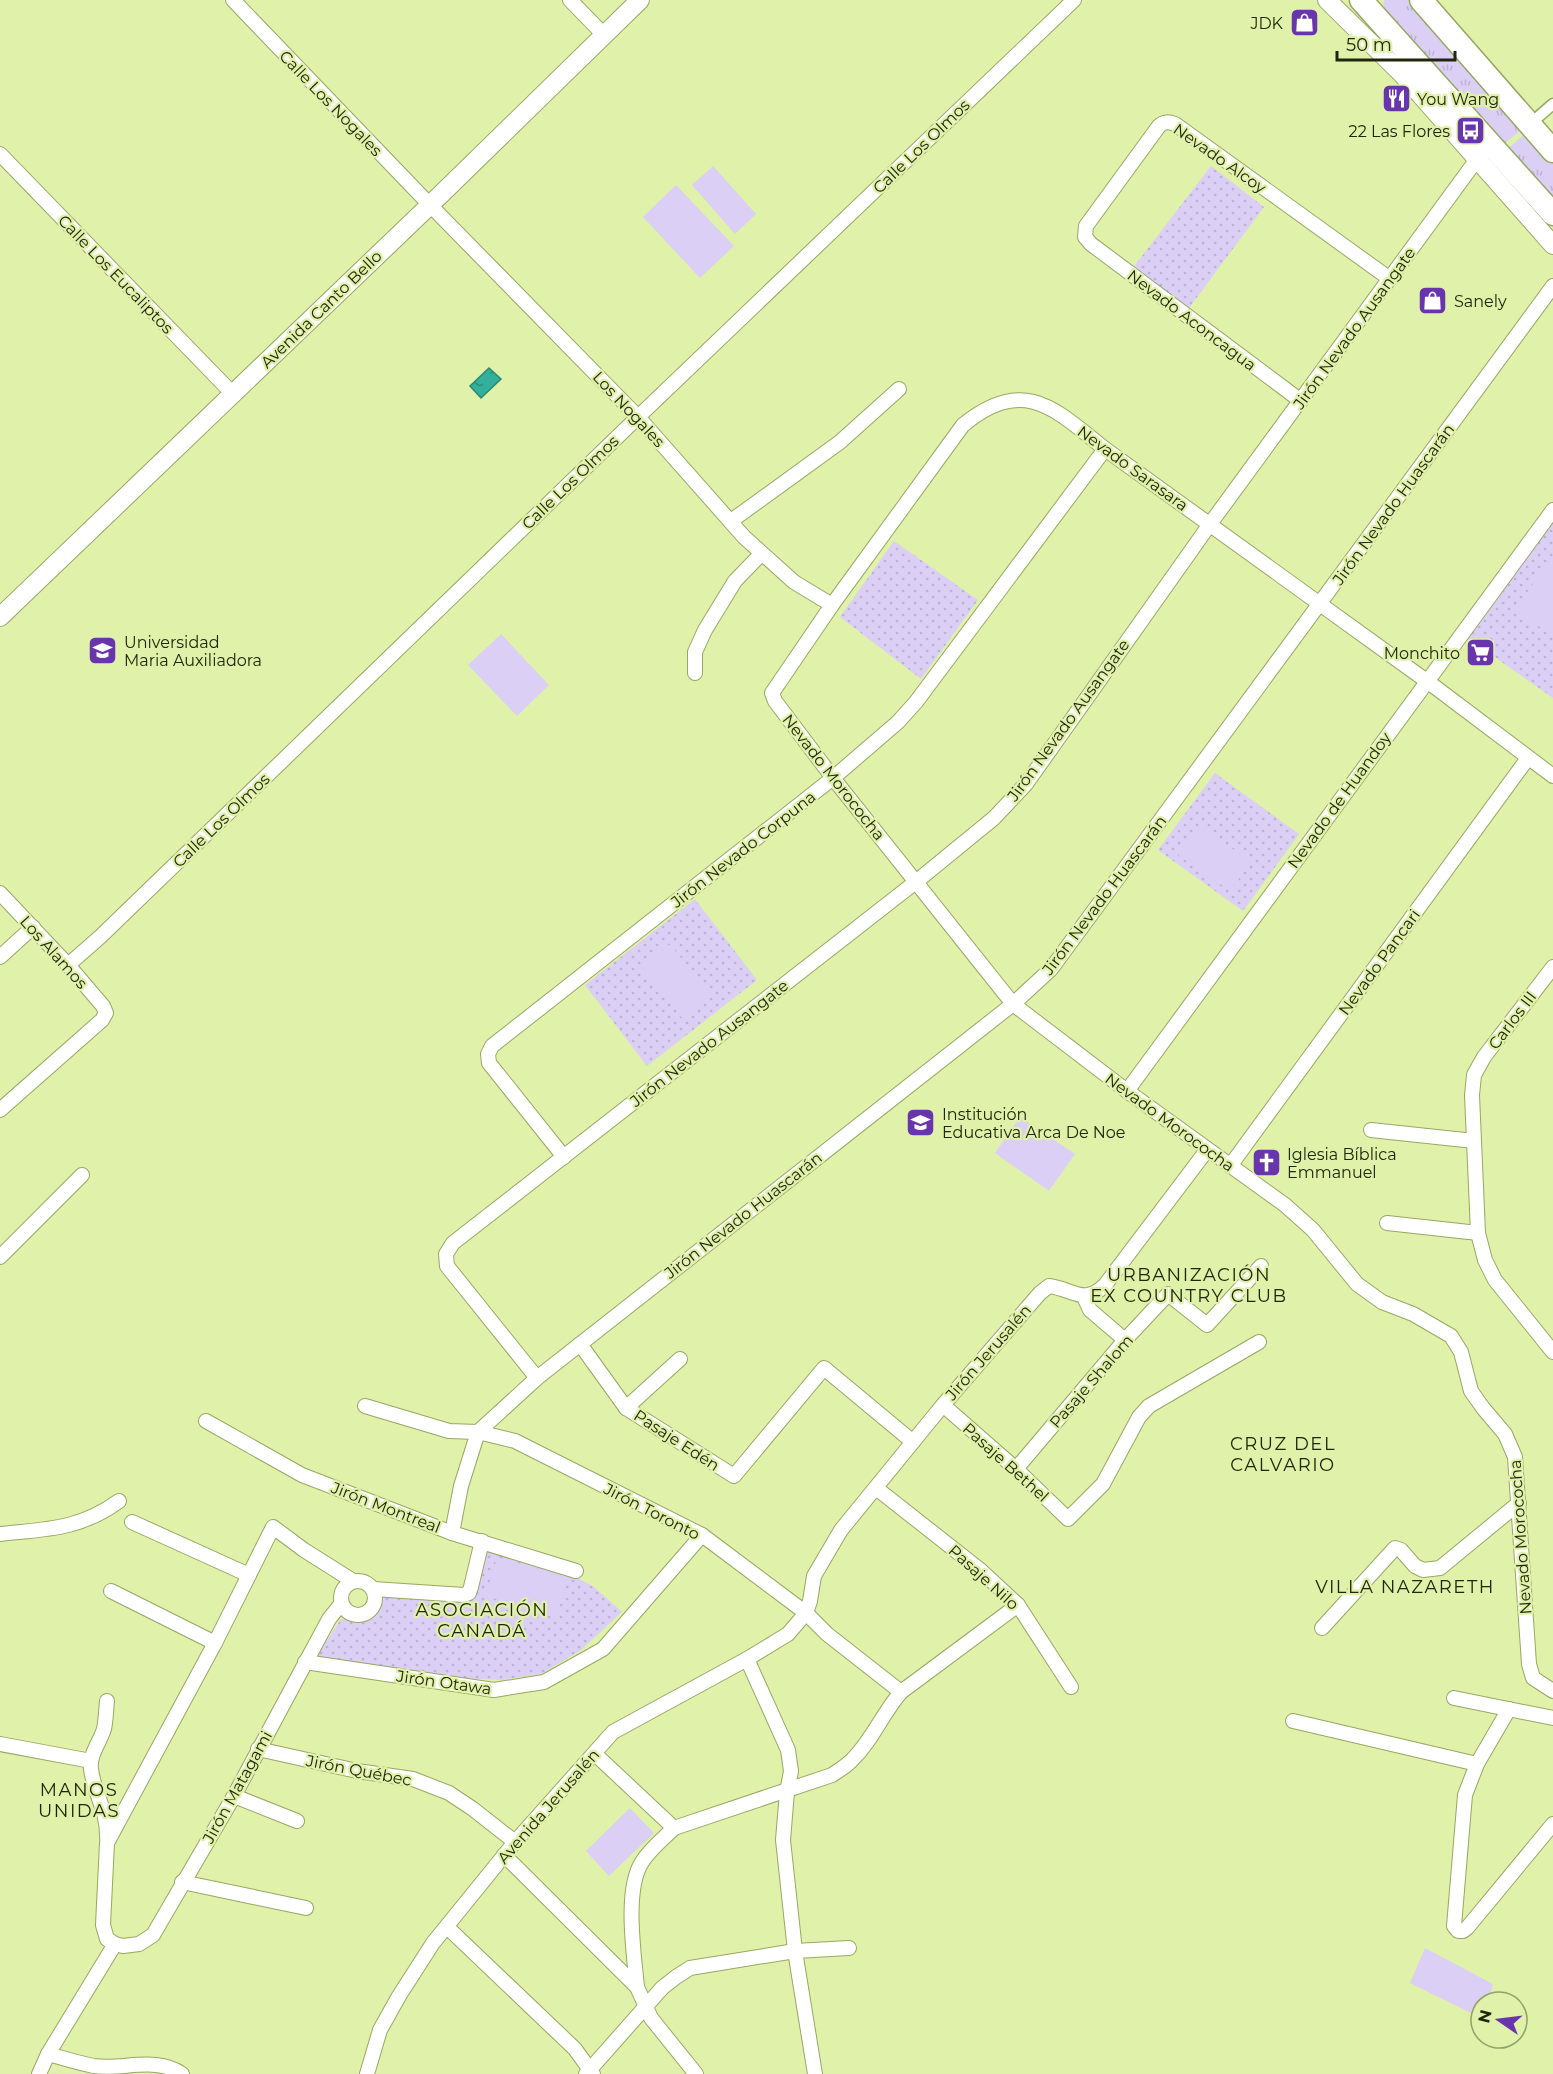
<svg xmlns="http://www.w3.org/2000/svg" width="1553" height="2074" font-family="Montserrat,sans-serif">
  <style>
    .grass { fill: url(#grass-tufts) }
    .park { fill: url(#park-dots) }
    .pitch { fill: #dbcff6 }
    .water { fill: url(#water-ripples); stroke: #2d8770; stroke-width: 1.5 }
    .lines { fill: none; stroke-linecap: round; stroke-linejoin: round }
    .pedestrian-casing { stroke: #98a763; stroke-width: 13 }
    .minor-casing { stroke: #98a763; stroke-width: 16 }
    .tertiary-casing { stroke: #98a763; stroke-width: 20 }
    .primary-casing { stroke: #98a763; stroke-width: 25 }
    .pedestrian { stroke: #fff; stroke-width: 10 }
    .minor { stroke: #fff; stroke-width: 14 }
    .tertiary { stroke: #fff; stroke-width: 18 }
    .primary { stroke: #fff; stroke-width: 22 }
    .labels { text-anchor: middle; stroke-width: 4.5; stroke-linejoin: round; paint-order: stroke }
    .poi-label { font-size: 16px; fill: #202609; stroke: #e0f1aa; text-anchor: start }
    .street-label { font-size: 16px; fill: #202609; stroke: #e0f1aa }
    .neighbourhood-label { font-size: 18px; letter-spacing: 1.5px; fill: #202609; stroke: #e0f1aa }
  </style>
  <defs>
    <pattern id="grass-tufts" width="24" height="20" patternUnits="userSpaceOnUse" patternTransform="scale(1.5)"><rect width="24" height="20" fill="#dbcff6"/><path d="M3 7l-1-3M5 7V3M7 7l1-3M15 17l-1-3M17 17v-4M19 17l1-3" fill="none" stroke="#bcb2d2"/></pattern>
    <pattern id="park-dots" width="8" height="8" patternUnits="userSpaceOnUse" patternTransform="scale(1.5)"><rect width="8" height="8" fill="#dbcff6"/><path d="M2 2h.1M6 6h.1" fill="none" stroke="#bcb2d2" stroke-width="1.8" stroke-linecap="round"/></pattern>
    <pattern id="water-ripples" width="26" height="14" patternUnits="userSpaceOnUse" patternTransform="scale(1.5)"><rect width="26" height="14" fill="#33b09c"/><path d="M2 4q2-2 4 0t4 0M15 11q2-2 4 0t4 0" fill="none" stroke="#2b8f7d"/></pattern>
  </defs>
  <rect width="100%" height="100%" fill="#e0f1aa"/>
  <!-- grass -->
  <g class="grass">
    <path d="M1384,0h30l111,127 -24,19 -118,-134z"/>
    <path d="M1528,131l25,29v47l-48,-56z"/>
  </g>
  <!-- park -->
  <g class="park">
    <path d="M1211,166l53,41 -78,105 -54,-43z"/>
    <path d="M1553,522v176l-87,-61z"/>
    <path d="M894,541l84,59 -57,79 -81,-62z"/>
    <path d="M1215,773l84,61 -56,77 -85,-61z"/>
    <path d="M695,899l62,81 -110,86 -62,-81z"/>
    <path d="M485,1548l85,26 24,13 28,25 -41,38 -40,24 -40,6 -39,-2 -146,-21 25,-38c31,2 33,8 44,-24l82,4z"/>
  </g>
  <!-- pitch -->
  <g class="pitch">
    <path d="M713,166l43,48 -21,20 -43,-49z"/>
    <path d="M676,185l58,61 -34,32 -57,-61z"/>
    <path d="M1551,560l2,1v75l-39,-26z"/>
    <path d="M501,634l48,51 -32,31 -49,-51z"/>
    <path d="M1199,825l52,37 -21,29 -52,-36z"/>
    <path d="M670,944l40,50 -28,24 -40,-51z"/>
    <path d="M1020,1117l55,37 -26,37 -54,-38z"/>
    <path d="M497,1557l71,20 -11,39 -71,-20z"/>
    <path d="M630,1808l24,25 -45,43 -23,-25z"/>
    <path d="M1425,1948l68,36 -5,18h-7v16l-71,-35z"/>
  </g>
  <!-- water -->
  <path class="water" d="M489,368l12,11 -20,19 -11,-12z"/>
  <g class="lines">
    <defs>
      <path id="pedestrian" d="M1530,124l23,-20"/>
      <g id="minor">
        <path d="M233,0l197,205 208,212 106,120 50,45 38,23"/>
        <path d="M570,0l34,35"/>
        <path d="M0,154l233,240"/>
        <path d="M1301,401l-210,-157 -6,-7 1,-11 73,-100c5,-5 10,-4 16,-2l215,155"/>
        <path d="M731,521l109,-79 59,-53"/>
        <path d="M695,673v-21l10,-22 30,-49 26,-27"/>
        <path d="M1553,776l-118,-89 -330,-238c-50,-40 -81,-74 -142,-24l-131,180 -60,88 3,8 58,77 180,226 114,87 158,114 28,25 44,54 25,18 31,12 38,22 10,16 10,39 12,17 22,26 10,23 14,207 4,14 20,13"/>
        <path d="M0,893l68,72 35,41 3,7 -4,7 -102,90"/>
        <path d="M0,957l33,-30"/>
        <path d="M68,965l32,-28 538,-520 436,-417"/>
        <path d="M1553,967l-69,90 -10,18 -2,20 6,138 7,27 10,20 58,72"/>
        <path d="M1127,1091l426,-581"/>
        <path d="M1371,1130l103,11"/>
        <path d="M564,1157l-75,-94 -1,-9 4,-8 341,-268 65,-56 18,-20 189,-253"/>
        <path d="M1230,1166l298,-408"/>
        <path d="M1387,1223l91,10"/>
        <path d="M0,1257l82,-82"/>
        <path d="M1084,1297l6,13 35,30"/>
        <path d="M580,1344l46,64 108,68 90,-108 89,74"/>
        <path d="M537,1378l-90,-112 -1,-12 7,-11 464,-362 77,-63 32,-34 184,-260 273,-373"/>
        <path d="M943,1405l73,64 52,50 35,-35 36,-67 10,-11 110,-64"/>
        <path d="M365,1406l84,25 29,1 37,9 187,94 104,78 21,21 74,58"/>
        <path d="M626,1408l54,-49"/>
        <path d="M206,1421l96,54 150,58 124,38"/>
        <path d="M1016,1469l109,-129 43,-46 39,31 54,-59"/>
        <path d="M876,1488l103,81 39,36 53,82"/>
        <path d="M132,1522l117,53"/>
        <path d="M452,1533l9,-47 17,-54 59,-54 476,-374 38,-35 502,-683"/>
        <path d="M0,1534c46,-5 79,-4 119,-33"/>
        <circle cx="358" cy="1598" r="17"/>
        <path d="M373,1589l91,6 5,-2 2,-6 11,-46"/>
        <path d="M111,1591l104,52"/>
        <path d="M341,1604l-12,15 -95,177 -81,139 -14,9 -16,2 -8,-2 -8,-5 -4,-14 4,-82 108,-200 58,-116 31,23 49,31"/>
        <path d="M1322,1628l73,-80 6,2 14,16 8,4 17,-2 79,-65"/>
        <path d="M747,1659l41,91 3,21 -4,21 -4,48 12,111 20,123"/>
        <path d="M305,1662l189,28 50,-8 59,-33 99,-114"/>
        <path d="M1454,1698l99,20"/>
        <path d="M107,1701c-1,9 -1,19 -3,28 -4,13 -15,26 -13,40 3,25 17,42 16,69"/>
        <path d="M1509,1709l-32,55 -12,31 -11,131 4,5h5l4,-3 86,-104"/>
        <path d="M1293,1721l184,43"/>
        <path d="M0,1744l91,17"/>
        <path d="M258,1749l99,22 56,8 36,14 24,16 42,33"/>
        <path d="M595,1754l79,74"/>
        <path d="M234,1796l63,25"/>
        <path d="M504,1855l133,132 14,31 45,56"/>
        <path d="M182,1882l124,26"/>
        <path d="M447,1927l128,122 18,25"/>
        <path d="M637,1987c-3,-33 -13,-97 5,-125 8,-13 21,-23 32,-34l158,-53c6,-4 14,-9 19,-14 21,-20 31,-47 50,-69l117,-87"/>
        <path d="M48,2054c15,4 30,9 46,12 29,4 63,-10 88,8"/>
        <path d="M39,2074l9,-20 67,-110"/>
        <path d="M367,2074l13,-44 19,-34 34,-53 82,-101 98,-110 134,-73 41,-25 18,-21 4,-12 4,-25 27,-46 102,-125 97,-112 9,-7c24,3 35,20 56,-1l102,-135"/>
        <path d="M586,2074l76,-86 14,-11 14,-9 105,-17 54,-3"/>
      </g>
      <g id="tertiary">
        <path d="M1327,0l75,74 151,171"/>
        <path d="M0,617l430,-412 210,-205"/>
      </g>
      <g id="primary">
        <path d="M1361,0l192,214"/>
        <path d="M1421,0l132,151"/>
      </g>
    </defs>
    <!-- pedestrian casing -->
    <use href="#pedestrian" class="pedestrian-casing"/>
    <!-- minor casing -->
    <use href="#minor" class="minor-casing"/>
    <!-- tertiary casing -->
    <use href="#tertiary" class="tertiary-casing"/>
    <!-- primary casing -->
    <use href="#primary" class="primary-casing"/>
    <!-- pedestrian -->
    <use href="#pedestrian" class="pedestrian"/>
    <!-- minor -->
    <use href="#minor" class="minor"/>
    <!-- tertiary -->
    <use href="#tertiary" class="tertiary"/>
    <!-- primary -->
    <use href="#primary" class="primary"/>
  </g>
  <!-- icons -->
  <defs>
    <symbol id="shop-square" viewBox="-11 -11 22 22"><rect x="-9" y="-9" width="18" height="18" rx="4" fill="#6935ac" stroke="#e0f1aa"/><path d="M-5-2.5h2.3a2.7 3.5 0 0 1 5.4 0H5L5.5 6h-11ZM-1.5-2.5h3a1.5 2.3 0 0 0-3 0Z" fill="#fff"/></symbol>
    <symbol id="restaurant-square" viewBox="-11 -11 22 22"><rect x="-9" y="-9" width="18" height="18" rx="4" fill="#6935ac" stroke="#e0f1aa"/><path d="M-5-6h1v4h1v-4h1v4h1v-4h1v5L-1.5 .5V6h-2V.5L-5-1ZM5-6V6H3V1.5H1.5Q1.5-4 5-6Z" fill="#fff"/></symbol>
    <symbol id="bus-square" viewBox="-11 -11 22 22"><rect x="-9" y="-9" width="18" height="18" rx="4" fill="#6935ac" stroke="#e0f1aa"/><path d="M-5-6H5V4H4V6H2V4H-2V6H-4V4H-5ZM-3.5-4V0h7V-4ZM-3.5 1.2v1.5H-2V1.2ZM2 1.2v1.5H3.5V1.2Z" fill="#fff"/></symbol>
    <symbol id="university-square" viewBox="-11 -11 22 22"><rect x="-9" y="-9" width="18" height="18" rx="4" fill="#6935ac" stroke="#e0f1aa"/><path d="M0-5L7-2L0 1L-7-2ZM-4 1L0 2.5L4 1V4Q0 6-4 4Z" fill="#fff"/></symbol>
    <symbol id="supermarket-square" viewBox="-11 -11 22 22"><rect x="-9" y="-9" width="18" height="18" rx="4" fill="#6935ac" stroke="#e0f1aa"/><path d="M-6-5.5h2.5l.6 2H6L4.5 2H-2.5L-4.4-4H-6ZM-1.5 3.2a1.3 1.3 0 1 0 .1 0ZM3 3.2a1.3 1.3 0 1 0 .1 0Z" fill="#fff"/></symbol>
    <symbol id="school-square" viewBox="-11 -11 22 22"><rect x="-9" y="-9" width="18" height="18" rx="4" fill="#6935ac" stroke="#e0f1aa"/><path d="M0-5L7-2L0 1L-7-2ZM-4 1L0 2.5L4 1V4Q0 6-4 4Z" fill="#fff"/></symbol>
    <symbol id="church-square" viewBox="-11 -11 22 22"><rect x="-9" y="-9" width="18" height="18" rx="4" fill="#6935ac" stroke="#e0f1aa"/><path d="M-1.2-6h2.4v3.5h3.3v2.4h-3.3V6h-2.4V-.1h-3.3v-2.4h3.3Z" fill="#fff"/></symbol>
  </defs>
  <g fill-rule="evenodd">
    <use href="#shop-square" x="1288" y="6" width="33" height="33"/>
    <use href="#restaurant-square" x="1380" y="82" width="33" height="33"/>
    <use href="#bus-square" x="1454" y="114" width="33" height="33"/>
    <use href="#shop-square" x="1416" y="284" width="33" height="33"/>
    <use href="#university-square" x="86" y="634" width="33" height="33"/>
    <use href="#supermarket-square" x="1464" y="636" width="33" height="33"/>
    <use href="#school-square" x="904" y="1106" width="33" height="33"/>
    <use href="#church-square" x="1250" y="1146" width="33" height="33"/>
  </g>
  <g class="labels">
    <!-- poi labels -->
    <g class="poi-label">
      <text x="1283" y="29" text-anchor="end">JDK</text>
      <text x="1417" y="105">You Wang</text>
      <text x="1450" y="137" text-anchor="end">22 Las Flores</text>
      <text x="1454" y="307">Sanely</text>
      <text x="124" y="648">Universidad<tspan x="124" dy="18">Maria Auxiliadora</tspan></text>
      <text x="1460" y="659" text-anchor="end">Monchito</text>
      <text x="942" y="1120">Institución<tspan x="942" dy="18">Educativa Arca De Noe</tspan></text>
      <text x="1287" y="1160">Iglesia Bíblica<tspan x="1287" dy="18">Emmanuel</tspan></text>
    </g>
    <!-- street labels -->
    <g class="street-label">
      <text transform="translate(331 103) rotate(46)" y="6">Calle Los Nogales</text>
      <text transform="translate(921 146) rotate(-44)" y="6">Calle Los Olmos</text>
      <text transform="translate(1220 158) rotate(35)" y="6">Nevado Alcoy</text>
      <text transform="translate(116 274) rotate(46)" y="6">Calle Los Eucaliptos</text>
      <text transform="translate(321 309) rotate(-44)" y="6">Avenida Canto Bello</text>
      <text transform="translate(1192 320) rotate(37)" y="6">Nevado Aconcagua</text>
      <text transform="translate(1354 328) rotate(-54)" y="6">Jirón Nevado Ausangate</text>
      <text transform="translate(629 409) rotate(47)" y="6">Los Nogales</text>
      <text transform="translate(1133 468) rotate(36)" y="6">Nevado Sarasara</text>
      <text transform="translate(570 482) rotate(-44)" y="6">Calle Los Olmos</text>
      <text transform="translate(1393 504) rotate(-54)" y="6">Jirón Nevado Huascarán</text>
      <text transform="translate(1068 720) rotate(-54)" y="6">Jirón Nevado Ausangate</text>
      <text transform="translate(834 777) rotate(52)" y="6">Nevado Morococha</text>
      <text transform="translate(1339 800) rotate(-54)" y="6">Nevado de Huandoy</text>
      <text transform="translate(221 820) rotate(-44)" y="6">Calle Los Olmos</text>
      <text transform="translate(743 849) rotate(-38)" y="6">Jirón Nevado Corpuna</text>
      <text transform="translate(1104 895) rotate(-53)" y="6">Jirón Nevado Huascarán</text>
      <text transform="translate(54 952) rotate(48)" y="6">Los Alamos</text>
      <text transform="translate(1379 962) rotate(-54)" y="6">Nevado Pancari</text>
      <text transform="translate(1512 1020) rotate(-53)" y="6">Carlos III</text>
      <text transform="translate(709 1043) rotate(-38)" y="6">Jirón Nevado Ausangate</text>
      <text transform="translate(1170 1122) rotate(36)" y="6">Nevado Morococha</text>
      <text transform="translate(743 1215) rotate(-38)" y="6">Jirón Nevado Huascarán</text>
      <text transform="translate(988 1352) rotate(-49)" y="6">Jirón Jerusalén</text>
      <text transform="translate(1091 1381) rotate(-49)" y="6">Pasaje Shalom</text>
      <text transform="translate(677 1440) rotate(33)" y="6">Pasaje Edén</text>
      <text transform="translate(1006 1462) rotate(42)" y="6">Pasaje Bethel</text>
      <text transform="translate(386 1507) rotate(21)" y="6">Jirón Montreal</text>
      <text transform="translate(652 1511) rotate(27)" y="6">Jirón Toronto</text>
      <text transform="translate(1520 1537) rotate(-94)" y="6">Nevado Morococha</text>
      <text transform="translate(984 1577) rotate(42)" y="6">Pasaje Nilo</text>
      <text transform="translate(444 1682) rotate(8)" y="6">Jirón Otawa</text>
      <text transform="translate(359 1770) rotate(11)" y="6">Jirón Québec</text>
      <text transform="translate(237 1787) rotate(-61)" y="6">Jirón Matagami</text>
      <text transform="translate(548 1806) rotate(-49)" y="6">Avenida Jerusalén</text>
    </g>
    <!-- neighbourhood labels -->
    <g class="neighbourhood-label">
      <text x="1189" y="1281">URBANIZACIÓN<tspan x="1189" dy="21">EX COUNTRY CLUB</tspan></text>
      <text x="1283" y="1450">CRUZ DEL<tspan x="1283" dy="21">CALVARIO</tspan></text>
      <text x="1405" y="1593">VILLA NAZARETH</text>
      <text x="482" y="1616">ASOCIACIÓN<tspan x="482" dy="21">CANADÁ</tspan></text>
      <text x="79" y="1796">MANOS<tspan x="79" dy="21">UNIDAS</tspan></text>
    </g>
  </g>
  <!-- north arrow -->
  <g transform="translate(1499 2020) rotate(284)"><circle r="28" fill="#e0f1aa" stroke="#93a06a" stroke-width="1.5"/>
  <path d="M0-4.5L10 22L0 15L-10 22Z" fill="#6935ac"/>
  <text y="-9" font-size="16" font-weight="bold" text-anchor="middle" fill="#202609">N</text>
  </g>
  <!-- scale -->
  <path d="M1337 51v9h118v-9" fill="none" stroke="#202609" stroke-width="3"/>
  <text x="1346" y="51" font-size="18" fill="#202609" stroke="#e0f1aa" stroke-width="4.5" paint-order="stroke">50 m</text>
</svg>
